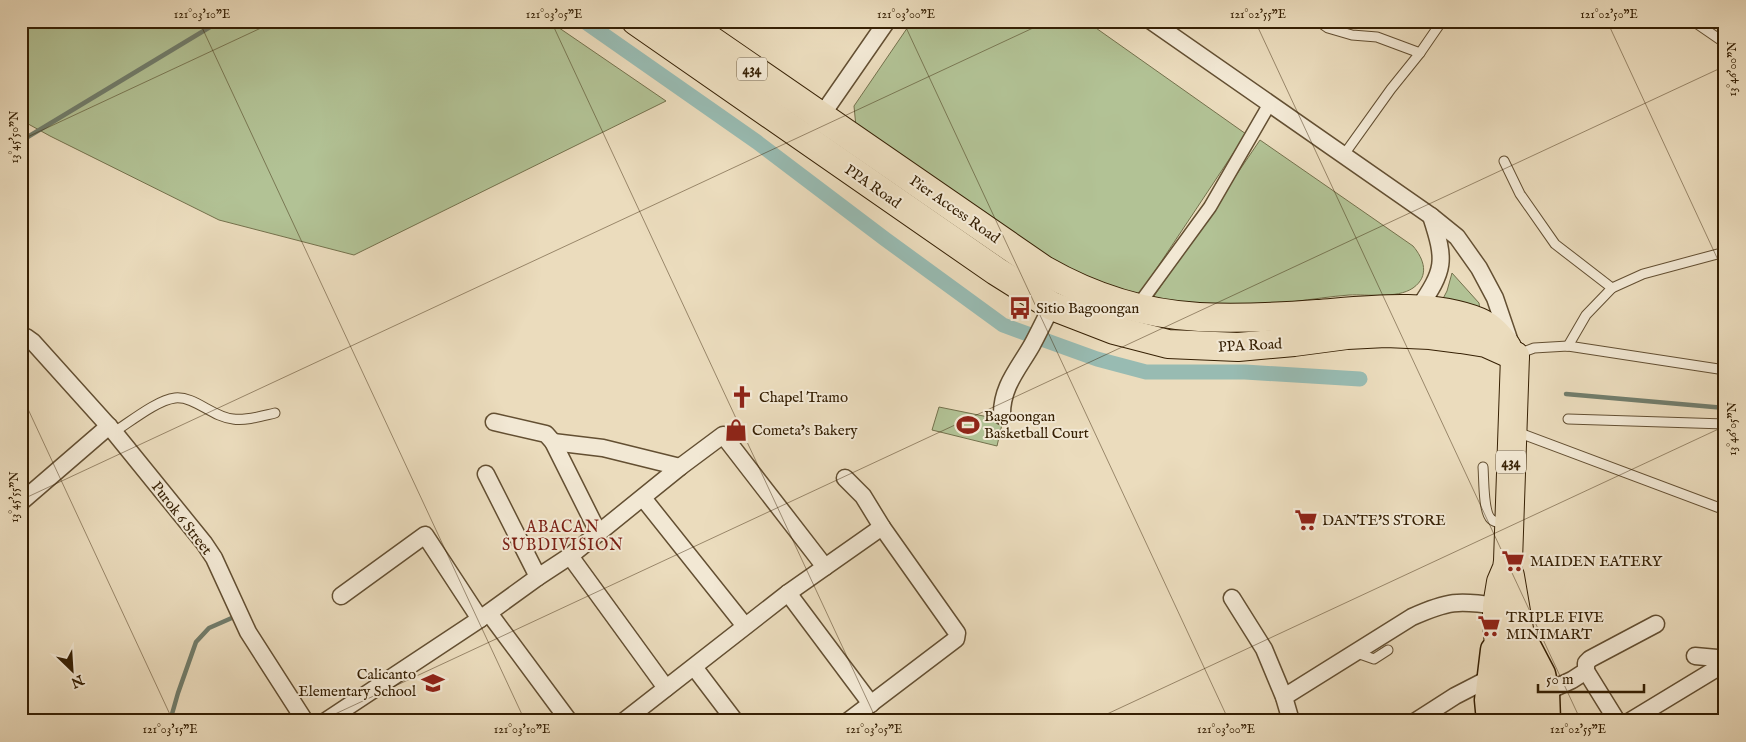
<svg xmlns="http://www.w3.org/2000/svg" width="1746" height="742" font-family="'IM FELL English',serif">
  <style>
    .green { fill: #b2c295; stroke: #74714c }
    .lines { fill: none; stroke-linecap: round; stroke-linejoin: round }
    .stream { stroke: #717d6c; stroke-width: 4.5 }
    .canal { stroke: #98bbb2; stroke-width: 15 }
    .service-casing { stroke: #634f32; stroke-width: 11 }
    .pedestrian-casing { stroke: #634f32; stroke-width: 15 }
    .minor-casing { stroke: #634f32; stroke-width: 19 }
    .primary-casing { stroke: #362004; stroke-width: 29 }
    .trunk-casing { stroke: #362004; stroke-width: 30 }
    .service { stroke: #f2e8d4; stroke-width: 9 }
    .pedestrian { stroke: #f2e8d4; stroke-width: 12 }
    .minor { stroke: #f2e8d4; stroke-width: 16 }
    .primary { stroke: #ebdcbd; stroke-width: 26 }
    .trunk { stroke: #ebdcbd; stroke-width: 28 }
    .ticks { fill: none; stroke: #362004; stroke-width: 1; stroke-opacity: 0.45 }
    .labels { text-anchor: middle; stroke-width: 4; stroke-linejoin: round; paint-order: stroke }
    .shield { fill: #f2e8d4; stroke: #6e5c42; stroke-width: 1 }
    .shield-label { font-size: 14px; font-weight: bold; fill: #362004 }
    .street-label { font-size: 15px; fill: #362004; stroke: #f2e8d4 }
    .poi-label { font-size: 15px; fill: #362004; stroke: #f2e8d4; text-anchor: start }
    .neighbourhood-label { font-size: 16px; letter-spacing: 1px; fill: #7a1f14; stroke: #f2e8d4 }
    .neatline { fill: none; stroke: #362004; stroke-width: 2 }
    .ticks-label { font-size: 12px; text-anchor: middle; fill: #362004 }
  </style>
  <rect width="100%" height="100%" fill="#ebdcbd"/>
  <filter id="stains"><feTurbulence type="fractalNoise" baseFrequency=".004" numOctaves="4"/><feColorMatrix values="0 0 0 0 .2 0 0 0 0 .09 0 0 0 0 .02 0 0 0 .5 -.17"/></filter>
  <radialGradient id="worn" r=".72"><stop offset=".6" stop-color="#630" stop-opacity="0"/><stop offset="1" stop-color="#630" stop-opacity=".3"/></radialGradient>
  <!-- green -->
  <g class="green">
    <path d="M21,21h528l117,80 -312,154 -135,-35 -169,-84 -29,-16z"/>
    <path d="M912,21h174l160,113 -109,164 -62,-24 -219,-147 -2,-21z"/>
    <path d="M1260,140l153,106c11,13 17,30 0,42 -16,11 -46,6 -64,7 -37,3 -73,11 -110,11 -29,0 -58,-4 -87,-7z"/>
    <path d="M1452,273l27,30 1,7 -42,-2 9,-17z"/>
    <path d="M939,407l64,13 -6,26 -65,-16z"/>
  </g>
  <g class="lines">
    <!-- stream -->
    <g class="stream">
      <path d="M21,141l199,-120"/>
      <path d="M1566,394l159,14"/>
      <path d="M166,721l6,-7 6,-21 18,-51 13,-14 25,-11"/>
    </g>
    <!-- canal -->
    <path class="canal" d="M584,21l173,121 128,97 118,86 94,34 49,13h99l115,7"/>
    <defs>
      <g id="service">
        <path d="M1318,21l10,7 24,7 25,2 43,16"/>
        <path d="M1693,21l32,22"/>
        <path d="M1343,156l48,-67 29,-36 22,-32"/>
        <path d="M1504,161l16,33 35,50 57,44"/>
        <path d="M1568,346l18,-31 26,-27 31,-14 82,-22"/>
        <path d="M1518,354l16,-6 34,-2 157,24"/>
        <path d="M1568,419l157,5"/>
        <path d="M114,432c16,-10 43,-32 61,-34 20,-2 37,19 58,21 13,2 29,-3 42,-6"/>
        <path d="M1517,432l208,78"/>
        <path d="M1483,467c1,11 0,45 8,52 4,4 10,4 15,5"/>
        <path d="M1357,653l17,6 14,-9"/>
      </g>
      <path id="pedestrian" d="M1137,307l73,-100 59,-102"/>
      <g id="minor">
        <path d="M1151,21l280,195 26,21 22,31 16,30 15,44"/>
        <path d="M817,122l70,-101"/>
        <path d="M1418,309c27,-40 28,-47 13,-93"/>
        <path d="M21,339l5,-2 7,5 81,90 90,111 10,15 34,74 57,89"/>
        <path d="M1002,416c-1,-29 17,-48 30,-71 7,-13 13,-26 20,-39"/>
        <path d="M494,422l52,12 7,8 45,90"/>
        <path d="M553,442l50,6 77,19"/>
        <path d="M486,474l52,103"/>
        <path d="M845,478l18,18 19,31 75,106 -1,6 -108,82"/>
        <path d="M643,498l102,128"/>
        <path d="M21,502l88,-76"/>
        <path d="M570,556l96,132"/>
        <path d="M788,593l83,111"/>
        <path d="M341,596l84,-61 55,84"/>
        <path d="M1232,598l32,51 20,48 7,24"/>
        <path d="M489,613l80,108"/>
        <path d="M1695,656l22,2 8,6"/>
        <path d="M694,667l41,54"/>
        <path d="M1586,671l31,50"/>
        <path d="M1546,692l26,-12 14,-9v-8l4,-4 66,-35"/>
        <path d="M1284,697l128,-80c36,-16 46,-17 85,-11"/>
        <path d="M326,721l154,-102 58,-42 32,-21 110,-89 43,-32 102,132"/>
        <path d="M624,721l164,-128 94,-66"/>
        <path d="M1416,721l39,-25 35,-18"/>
        <path d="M1630,721l94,-57"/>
      </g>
      <g id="primary">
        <path d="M1519,630l23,44 4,18 1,29"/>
        <path d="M1490,721l-2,-21 6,-50"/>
      </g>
      <g id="trunk">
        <path d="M636,21l360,250 56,35 62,24 54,14 70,3 56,-5 53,-7 39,-2 44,2 31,4 25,4 29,13"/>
        <path d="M683,21l361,249c47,27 101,44 155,47 40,2 79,0 118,-3 52,-4 113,-12 162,8 12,5 20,15 28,25"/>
        <path d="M1510,576l9,53 9,92"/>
        <path d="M1507,721l-10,-96v-19l4,-24 6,-14 1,-7 7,-205"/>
      </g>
    </defs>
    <!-- service casing -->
    <use href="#service" class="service-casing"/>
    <!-- pedestrian casing -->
    <use href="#pedestrian" class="pedestrian-casing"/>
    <!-- minor casing -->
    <use href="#minor" class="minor-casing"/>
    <!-- primary casing -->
    <use href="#primary" class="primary-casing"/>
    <!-- trunk casing -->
    <use href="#trunk" class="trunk-casing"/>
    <!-- service -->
    <use href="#service" class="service"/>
    <!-- pedestrian -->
    <use href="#pedestrian" class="pedestrian"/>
    <!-- minor -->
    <use href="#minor" class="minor"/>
    <!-- primary -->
    <use href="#primary" class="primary"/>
    <!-- trunk -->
    <use href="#trunk" class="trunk"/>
  </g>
  <!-- ticks -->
  <path class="ticks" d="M199,21l326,700M551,21l326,700M903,21l326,700M1255,21l326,700M1607,21l118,254M21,140l255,-119M21,394l152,327M21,500l1027,-479M320,721l1405,-655M1092,721l633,-295"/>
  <!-- icons -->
  <defs>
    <symbol id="bus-bare" viewBox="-9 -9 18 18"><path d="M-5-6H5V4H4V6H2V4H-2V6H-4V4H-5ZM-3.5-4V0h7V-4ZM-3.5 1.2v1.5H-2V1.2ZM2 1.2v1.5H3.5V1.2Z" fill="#8f2418" stroke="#f2e8d4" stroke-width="2.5" paint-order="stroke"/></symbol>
    <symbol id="church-bare" viewBox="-9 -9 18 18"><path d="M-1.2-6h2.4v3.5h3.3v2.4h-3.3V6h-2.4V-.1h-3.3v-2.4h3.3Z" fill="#8f2418" stroke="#f2e8d4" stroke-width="2.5" paint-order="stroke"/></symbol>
    <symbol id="stadium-bare" viewBox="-9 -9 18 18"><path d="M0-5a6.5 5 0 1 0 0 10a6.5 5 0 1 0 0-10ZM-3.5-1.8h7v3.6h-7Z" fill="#8f2418" stroke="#f2e8d4" stroke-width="2.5" paint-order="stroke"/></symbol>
    <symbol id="shop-bare" viewBox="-9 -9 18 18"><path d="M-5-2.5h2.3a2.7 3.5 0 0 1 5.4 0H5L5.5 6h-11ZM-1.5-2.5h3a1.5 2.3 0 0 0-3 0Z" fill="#8f2418" stroke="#f2e8d4" stroke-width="2.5" paint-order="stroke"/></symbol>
    <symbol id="supermarket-bare" viewBox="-9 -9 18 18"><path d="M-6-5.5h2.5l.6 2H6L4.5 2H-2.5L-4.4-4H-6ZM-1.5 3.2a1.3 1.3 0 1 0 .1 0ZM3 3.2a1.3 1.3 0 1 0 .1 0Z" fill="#8f2418" stroke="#f2e8d4" stroke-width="2.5" paint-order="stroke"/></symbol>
    <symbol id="school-bare" viewBox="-9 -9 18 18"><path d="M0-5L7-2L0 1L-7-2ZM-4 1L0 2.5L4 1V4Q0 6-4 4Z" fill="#8f2418" stroke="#f2e8d4" stroke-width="2.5" paint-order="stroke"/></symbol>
  </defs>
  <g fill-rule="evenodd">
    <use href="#bus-bare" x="1004" y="292" width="32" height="32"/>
    <use href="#church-bare" x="726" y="381" width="32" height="32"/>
    <use href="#stadium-bare" x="952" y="409" width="32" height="32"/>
    <use href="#shop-bare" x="720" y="414" width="32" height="32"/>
    <use href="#supermarket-bare" x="1290" y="504" width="32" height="32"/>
    <use href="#supermarket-bare" x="1497" y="545" width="32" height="32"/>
    <use href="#supermarket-bare" x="1473" y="610" width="32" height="32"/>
    <use href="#school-bare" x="417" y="667" width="32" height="32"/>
  </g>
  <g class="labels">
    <!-- shield labels -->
    <g class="shield">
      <rect x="737" y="57.5" width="30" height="23" rx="4"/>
      <rect x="1496" y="450.5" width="30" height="23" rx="4"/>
    </g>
    <g class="shield-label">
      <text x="752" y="74">434</text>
      <text x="1511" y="467">434</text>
    </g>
    <!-- street labels -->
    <g class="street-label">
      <text transform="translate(873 186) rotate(35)" y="5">PPA Road</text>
      <text transform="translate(955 209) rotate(35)" y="5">Pier Access Road</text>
      <text transform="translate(1250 345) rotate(-3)" y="5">PPA Road</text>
      <text transform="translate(182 518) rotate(52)" y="5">Purok 6 Street</text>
    </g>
    <!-- poi labels -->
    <g class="poi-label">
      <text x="1036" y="313">Sitio Bagoongan</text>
      <text x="759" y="402">Chapel Tramo</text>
      <text x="984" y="421">Bagoongan<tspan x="984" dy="17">Basketball Court</tspan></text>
      <text x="752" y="435">Cometa's Bakery</text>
      <text x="1322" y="525">DANTE'S STORE</text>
      <text x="1530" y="566">MAIDEN EATERY</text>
      <text x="1506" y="622">TRIPLE FIVE<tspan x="1506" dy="17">MINIMART</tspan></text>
      <text x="416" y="679" text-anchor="end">Calicanto<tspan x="416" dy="17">Elementary School</tspan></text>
    </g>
    <!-- neighbourhood labels -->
    <g class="neighbourhood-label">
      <text x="563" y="532">ABACAN<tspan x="563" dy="18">SUBDIVISION</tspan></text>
    </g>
  </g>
  <!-- margin -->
  <rect width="1746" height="742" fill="none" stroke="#ebdcbd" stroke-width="55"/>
  <!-- north arrow -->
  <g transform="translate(72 670) rotate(155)" stroke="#f2e8d4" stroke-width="4" paint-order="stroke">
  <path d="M0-4L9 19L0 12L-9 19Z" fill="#362004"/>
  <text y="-8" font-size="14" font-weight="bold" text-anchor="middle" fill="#362004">N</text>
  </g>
  <!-- scale -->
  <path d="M1538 684v8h106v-8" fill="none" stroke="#362004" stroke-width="2.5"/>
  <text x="1546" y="684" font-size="15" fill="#362004" stroke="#f2e8d4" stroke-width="4" paint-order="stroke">50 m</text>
  <rect x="28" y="28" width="1690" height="686" class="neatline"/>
  <g class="ticks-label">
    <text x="202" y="18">121°03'10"E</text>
    <text x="554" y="18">121°03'05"E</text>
    <text x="906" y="18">121°03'00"E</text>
    <text x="1258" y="18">121°02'55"E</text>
    <text x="1609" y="18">121°02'50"E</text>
    <text transform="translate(1732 69) rotate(-90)" y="4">13°46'00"N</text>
    <text transform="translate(14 137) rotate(-90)" y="4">13°45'50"N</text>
    <text transform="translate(1732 429) rotate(-90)" y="4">13°46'05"N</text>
    <text transform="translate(14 497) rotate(-90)" y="4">13°45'55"N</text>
    <text x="170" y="733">121°03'15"E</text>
    <text x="522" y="733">121°03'10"E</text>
    <text x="874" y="733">121°03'05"E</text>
    <text x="1226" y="733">121°03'00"E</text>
    <text x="1578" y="733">121°02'55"E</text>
  </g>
  <rect width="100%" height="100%" filter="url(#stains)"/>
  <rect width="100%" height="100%" fill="url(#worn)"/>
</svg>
